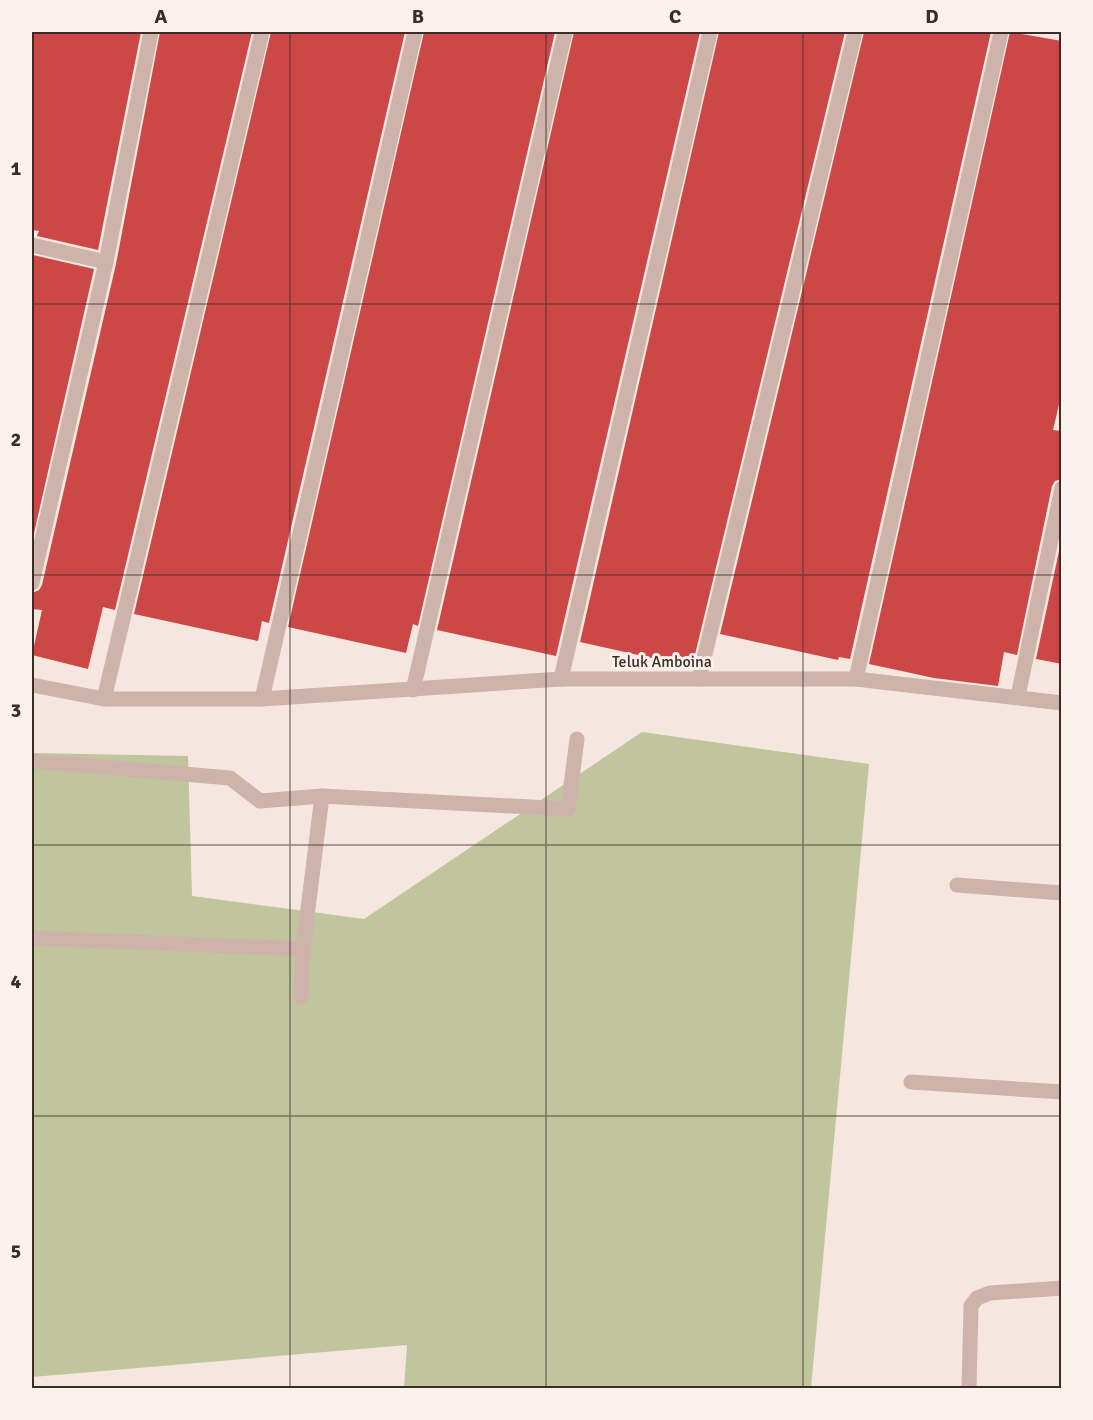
<svg xmlns="http://www.w3.org/2000/svg" width="1093" height="1420" font-family="Signika,sans-serif">
  <style>
    .green { fill: #c1c59e }
    .building { fill: #cc4846 }
    .lines { fill: none; stroke-linecap: round; stroke-linejoin: round }
    .street { stroke: #ceb3ab; stroke-width: 15 }
    .grid { fill: none; stroke: #3b2c2a; stroke-width: 1.5; stroke-opacity: 0.55 }
    .labels { text-anchor: middle; stroke-width: 6; stroke-linejoin: round; paint-order: stroke }
    .street-label { font-size: 16px; fill: #3b2c2a; stroke: #fbf2ed }
    .neatline { fill: none; stroke: #3b2c2a; stroke-width: 2 }
    .grid-label { font-size: 20px; text-anchor: middle; font-weight: bold; fill: #3b2c2a }
  </style>
  <rect width="100%" height="100%" fill="#f5e6e0"/>
  <!-- green -->
  <path class="green" d="M642,732l227,32 -58,624h-407l3,-43 -375,32v-624l156,3 4,140 172,23z"/>
  <!-- building -->
  <g class="building">
    <path d="M32,32h109l-43,218 -61,-14 2,-5 -7,-1z"/>
    <path d="M160,32h92l-137,578 -12,-3 -15,62 -56,-14 10,-45 -10,-1v-16l7,-3 3,-5 74,-321z"/>
    <path d="M271,32h134l-136,591 -7,-2 -4,20 -124,-27z"/>
    <path d="M424,32h131l-137,594 -5,-2 -7,29 -118,-26z"/>
    <path d="M574,32h126l-144,624 -119,-26z"/>
    <path d="M719,32h126l-153,635 -112,-25z"/>
    <path d="M864,32h127l-141,627 -11,-2 -1,3 -118,-26z"/>
    <path d="M1010,32l52,9v351l-9,38 9,1v48l-7,2 -3,5 -35,169 -13,-3 -6,34 -64,-8 -65,-14z"/>
    <path d="M33,255l61,14 -62,273v-281z"/>
    <path d="M1062,537v127l-26,-5z"/>
  </g>
  <g class="lines">
    <!-- street -->
    <g class="street">
      <path d="M32,245l74,17"/>
      <path d="M32,583l74,-321 45,-230"/>
      <path d="M561,679l149,-647"/>
      <path d="M699,679l156,-647"/>
      <path d="M856,679l145,-647"/>
      <path d="M32,685l72,14h158l299,-20h295l206,24"/>
      <path d="M413,690l152,-658"/>
      <path d="M1018,696l44,-208"/>
      <path d="M104,699l158,-667"/>
      <path d="M262,699l153,-667"/>
      <path d="M32,761l198,17 30,23 62,-5 -19,153"/>
      <path d="M322,796l246,13 9,-70"/>
      <path d="M957,885l105,8"/>
      <path d="M32,938l271,11 -2,48"/>
      <path d="M911,1082l151,10"/>
      <path d="M969,1388l2,-82 6,-8 13,-5 72,-5"/>
    </g>
  </g>
  <!-- grid -->
  <path class="grid" d="M290,32v1356M546,32v1356M803,32v1356M32,304h1030M32,575h1030M32,845h1030M32,1116h1030"/>
  <g class="labels">
    <!-- street labels -->
    <g class="street-label">
      <text x="662" y="667">Teluk Amboina</text>
    </g>
  </g>
  <!-- border -->
  <rect width="1093" height="1420" fill="none" stroke="#fbf2ed" stroke-width="66"/>
  <rect x="33" y="33" width="1027" height="1354" class="neatline"/>
  <g class="grid-label">
    <text x="161" y="23">A</text>
    <text x="418" y="23">B</text>
    <text x="675" y="23">C</text>
    <text x="932" y="23">D</text>
    <text x="16" y="175">1</text>
    <text x="16" y="446">2</text>
    <text x="16" y="717">3</text>
    <text x="16" y="988">4</text>
    <text x="16" y="1258">5</text>
  </g>
</svg>
